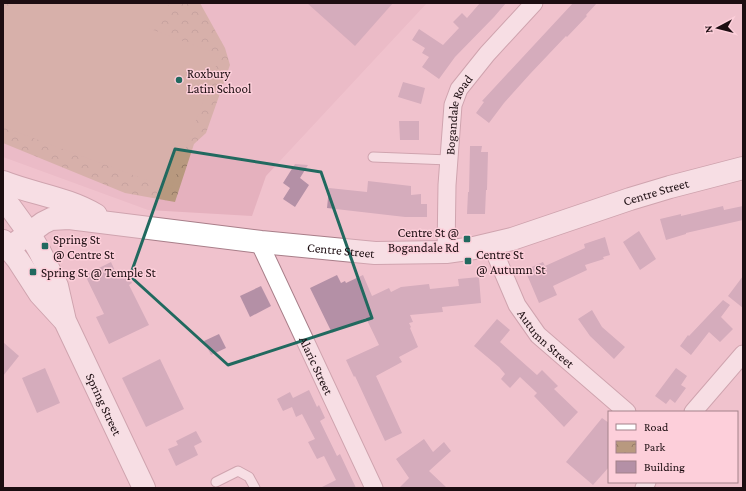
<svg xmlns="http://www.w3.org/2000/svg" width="746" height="491" font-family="'Crimson Pro',serif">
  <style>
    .built { fill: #e5b1be }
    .park { fill: url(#park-crowns) }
    .garden { fill: #b8997f }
    .building { fill: #b490a6 }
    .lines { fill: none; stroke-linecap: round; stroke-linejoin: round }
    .lane-casing { stroke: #a87e89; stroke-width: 11 }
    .street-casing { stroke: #a87e89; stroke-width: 19 }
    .secondary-casing { stroke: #a87e89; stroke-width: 24 }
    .lane { stroke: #fff; stroke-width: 9 }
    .street { stroke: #fff; stroke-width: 17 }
    .secondary { stroke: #fff; stroke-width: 22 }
    .marked { fill: none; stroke: #21695f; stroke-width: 3; stroke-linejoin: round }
    .poi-dot { fill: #21695f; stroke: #fdcfda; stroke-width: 1.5 }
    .labels { text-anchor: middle; stroke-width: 3; stroke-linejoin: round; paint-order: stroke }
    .poi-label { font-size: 13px; fill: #1c0d11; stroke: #fdcfda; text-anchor: start }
    .street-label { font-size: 13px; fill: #1c0d11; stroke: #fdcfda }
  </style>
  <defs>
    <pattern id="park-crowns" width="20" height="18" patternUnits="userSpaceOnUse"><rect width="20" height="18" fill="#b8997f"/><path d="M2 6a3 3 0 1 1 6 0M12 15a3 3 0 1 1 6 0" fill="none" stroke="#957b67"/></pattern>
  </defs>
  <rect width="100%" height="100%" fill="#f0c2cd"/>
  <!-- built -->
  <path class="built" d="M3,3h424l-161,173 -14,40 -104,-6 -145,-53z"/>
  <!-- park -->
  <path class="park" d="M3,3h197l25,45 5,17 -24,68 -12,11 -19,58 -50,-9 -122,-50z"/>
  <!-- garden -->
  <path class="garden" d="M10,3h158l1,1 -6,10 -15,14 72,27 -49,134 -168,-62v-104z"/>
  <!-- building -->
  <g class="building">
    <path d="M307,3h86l-38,43z"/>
    <path d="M480,3h26l-12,14 -39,40 -16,22 -17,-12 7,-10 -7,-4 3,-5 -13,-8 7,-11 24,16 16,-17 -6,-6 9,-9 5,5z"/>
    <path d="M573,3h24l-11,12 1,1 -20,21 -1,-1 -36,38 -26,29 -15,20 -13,-10 8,-11 -2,-1z"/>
    <path d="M403,82l22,6 -4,16 -23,-7z"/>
    <path d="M399,121h20v19h-19z"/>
    <path d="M470,146h12l-1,6h7l-1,38h-1l-1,24h-18l1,-22h1z"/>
    <path d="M295,164l13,1 -8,13 9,7 -14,22 -12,-8 7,-11 -7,-5z"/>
    <path d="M368,181l43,5v9l10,-1v10h6v13h-22l-78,-9 2,-20 38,4z"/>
    <path d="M723,206l1,4 19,-4v14l-57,13v1l-20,6 -6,-21 21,-5v2z"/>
    <path d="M639,231l17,28 -16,11 -17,-28z"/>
    <path d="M605,237l5,18 -7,2 1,2 -19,6 2,5 -34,16 4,9 -18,8 -14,-33 18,-8 2,4 40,-18 -1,-4z"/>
    <path d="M111,262l6,13 9,-4 6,12 -3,2 20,40 -40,19 -13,-27 8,-3 -19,-39z"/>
    <path d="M337,275l4,8 4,-2 1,2 17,-8 9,21 17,-8 2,4 10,-5 28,-3 1,5 29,-3 -1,-7 21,-2 2,26 -39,4 1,5 -33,3 3,7 -4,1 2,4 -1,1 8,19 -19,10 3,5 -26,14 26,57 -17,8 -30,-65 -1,1 -8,-17 33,-15 -13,-27 -34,15 -22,-45z"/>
    <path d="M743,276v32l-15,-12z"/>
    <path d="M261,286l10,20 -21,11 -10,-21z"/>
    <path d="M723,300l7,5 -9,12 12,12 -13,13 -11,-10 -18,23 -11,-9 8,-11 1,1z"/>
    <path d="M592,310l10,17 23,20 -11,12 -24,-23 -12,-17z"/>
    <path d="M497,319l13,11 -10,12 37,33 5,-5 16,16 -4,3 24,23 -14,15 -30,-31 3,-3 -17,-16 -10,11 -9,-9 4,-5 -6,-7 -25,-21z"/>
    <path d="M219,334l7,14 -15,7 -7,-14z"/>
    <path d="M3,342l16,14 -16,20z"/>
    <path d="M160,359l24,50 -38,18 -24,-49z"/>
    <path d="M45,368l15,35 -23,10 -15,-35z"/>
    <path d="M676,368l11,8 -6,9 5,3 -11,15 -5,-4 -4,5 -11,-8z"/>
    <path d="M309,390l8,17 2,-2 6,13 -5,3 17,35 3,-2 16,34h-36l16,-8 -12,-24 -7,3 -9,-17 7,-3 -13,-25 -6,3 -4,-10 -9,4 -6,-12 13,-7 3,6z"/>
    <path d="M602,418l7,5v44l-16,18 -27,-23z"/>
    <path d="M196,431l6,11 -8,4 4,9 -22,11 -8,-17 10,-4 -2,-4z"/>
    <path d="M424,439l9,13 11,-10 7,9 -22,20 18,17h-48l10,-10 -13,-19z"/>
  </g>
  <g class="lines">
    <defs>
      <g id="lane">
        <path d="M373,157l76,3"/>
        <path d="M216,482l22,-11 11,6 6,11"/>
      </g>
      <g id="street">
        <path id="s1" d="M259,242l115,246"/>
        <path id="s2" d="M491,244l26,61 21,30 89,77"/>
        <path id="s3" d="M446,252l1,-67 6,-80 6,-16 28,-35 47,-51"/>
        <path d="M693,412l50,-58"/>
        <path d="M644,488l3,-6"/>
      </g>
      <g id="secondary">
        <path d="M3,182c30,12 65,16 93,33"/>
        <path id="s4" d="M3,200l5,4 21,29 11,19 17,34 8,35 79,167"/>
        <path d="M3,241l15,19 22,34 23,25"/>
        <path id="s5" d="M9,248l34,-25 8,-4 18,-1 192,24 114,11 71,-1 28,-4 38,-9 118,-40 40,-12 73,-19"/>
      </g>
    </defs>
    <!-- lane casing -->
    <use href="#lane" class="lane-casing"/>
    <!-- street casing -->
    <use href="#street" class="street-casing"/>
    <!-- secondary casing -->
    <use href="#secondary" class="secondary-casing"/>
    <!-- lane -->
    <use href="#lane" class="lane"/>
    <!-- street -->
    <use href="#street" class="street"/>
    <!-- secondary -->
    <use href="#secondary" class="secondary"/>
  </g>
  <!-- marked area -->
  <path d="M0 0H746V491H0ZM175,149l146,23 51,146 -144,47 -98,-89z" fill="#f0c2cd" fill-opacity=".55" fill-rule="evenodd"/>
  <path class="marked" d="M175,149l146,23 51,146 -144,47 -98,-89z"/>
  <!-- markers -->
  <g class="poi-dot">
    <circle cx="179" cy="80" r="4"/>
    <rect x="463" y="235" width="8" height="8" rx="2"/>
    <rect x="41" y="242" width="8" height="8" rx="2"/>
    <rect x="464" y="257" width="8" height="8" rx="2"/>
    <rect x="29" y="268" width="8" height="8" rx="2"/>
  </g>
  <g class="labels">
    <!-- poi labels -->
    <g class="poi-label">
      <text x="187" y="78">Roxbury<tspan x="187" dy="15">Latin School</tspan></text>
      <text x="459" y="237" text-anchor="end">Centre St @<tspan x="459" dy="15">Bogandale Rd</tspan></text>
      <text x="53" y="244">Spring St<tspan x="53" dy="15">@ Centre St</tspan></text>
      <text x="476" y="259">Centre St<tspan x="476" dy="15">@ Autumn St</tspan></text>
      <text x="41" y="277">Spring St @ Temple St</text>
    </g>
    <!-- street labels -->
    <g class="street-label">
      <text dy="5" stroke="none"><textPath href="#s3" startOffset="139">Bogandale Road</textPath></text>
      <text dy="5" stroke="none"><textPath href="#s5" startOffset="667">Centre Street</textPath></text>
      <text dy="5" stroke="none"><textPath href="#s5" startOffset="343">Centre Street</textPath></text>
      <text dy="5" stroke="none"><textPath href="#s2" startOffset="111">Autumn Street</textPath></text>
      <text dy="5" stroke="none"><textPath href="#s1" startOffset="136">Alaric Street</textPath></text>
      <text dy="5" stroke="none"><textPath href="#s4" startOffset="230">Spring Street</textPath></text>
    </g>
  </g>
  <!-- border -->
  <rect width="746" height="491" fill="none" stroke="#1c0d11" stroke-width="8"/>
  <!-- legend -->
  <rect x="608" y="411" width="130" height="72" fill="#fdcfda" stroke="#a3818a"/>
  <rect x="616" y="424" width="20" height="6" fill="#ffffff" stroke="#a3818a"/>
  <text x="644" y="431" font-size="12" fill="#1c0d11">Road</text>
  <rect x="616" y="441" width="20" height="12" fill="url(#park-crowns)" stroke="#a3818a"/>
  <text x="644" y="451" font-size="12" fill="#1c0d11">Park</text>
  <rect x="616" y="461" width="20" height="12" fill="#b490a6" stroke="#a3818a"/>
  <text x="644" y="471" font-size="12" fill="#1c0d11">Building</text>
  <!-- north arrow -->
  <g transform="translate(718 28) rotate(263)" stroke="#fdcfda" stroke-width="3" paint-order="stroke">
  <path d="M0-3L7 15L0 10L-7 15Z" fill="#1c0d11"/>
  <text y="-6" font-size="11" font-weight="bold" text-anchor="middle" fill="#1c0d11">N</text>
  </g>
</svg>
